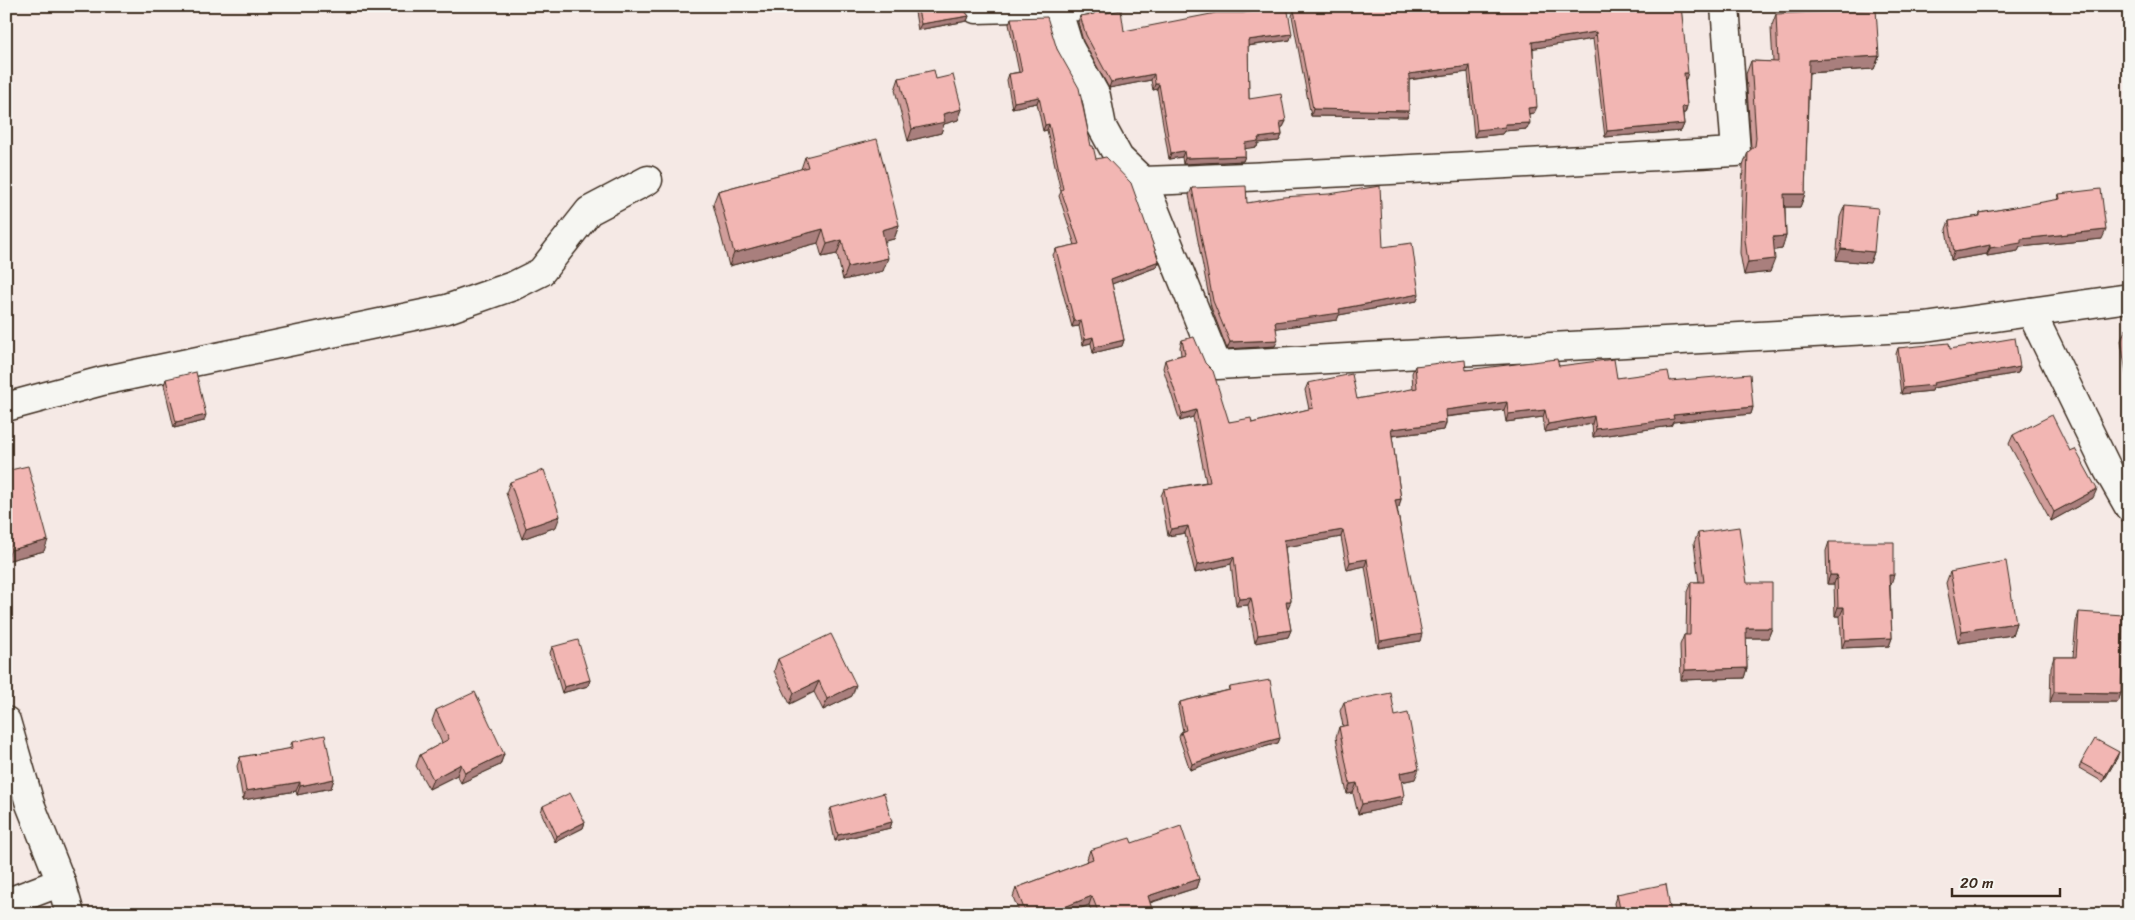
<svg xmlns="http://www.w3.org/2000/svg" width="2135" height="920" font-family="Sriracha,sans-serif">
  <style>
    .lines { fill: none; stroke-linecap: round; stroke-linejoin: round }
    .minor-casing { stroke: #3b2a1e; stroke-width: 31 }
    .minor { stroke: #f6f6f2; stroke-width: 28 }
    .wall { fill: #d09d9a; stroke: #3b2a1e }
    .shaded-wall { fill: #a97f7d; stroke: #3b2a1e }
    .building { fill: #f2b6b3; stroke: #3b2a1e }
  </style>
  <rect width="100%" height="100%" fill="#f5e9e5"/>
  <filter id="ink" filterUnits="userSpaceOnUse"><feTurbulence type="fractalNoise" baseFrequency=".02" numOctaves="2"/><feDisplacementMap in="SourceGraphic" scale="10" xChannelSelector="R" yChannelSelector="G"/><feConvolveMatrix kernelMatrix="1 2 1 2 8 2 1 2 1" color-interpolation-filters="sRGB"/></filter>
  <g filter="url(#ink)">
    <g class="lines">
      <defs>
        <g id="minor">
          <path d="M974,6l2,3 108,-3"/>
          <path d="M1057,8l12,39 27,49 6,31 17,31 24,23c198,-7 395,-19 593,-29l-11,-146"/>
          <path d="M1143,181l74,184 708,-38 204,-29"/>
          <path d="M2031,312l77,158 21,37"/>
          <path d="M6,407l96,-26 345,-72 66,-23 28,-14 48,-61 59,-31"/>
          <path d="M6,721l24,83 31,78 9,32"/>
          <path d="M6,903l55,-21"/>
        </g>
      </defs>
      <!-- minor casing -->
      <use href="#minor" class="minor-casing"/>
      <!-- minor -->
      <use href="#minor" class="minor"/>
    </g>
    <!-- wall -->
    <g class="wall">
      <path d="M914,6h48l1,3 6,7 -2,5 -49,9z"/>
      <path d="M1681,6l5,73h-1l2,27 -2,7h-2l1,11 -3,7 -76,6 -12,-98 -60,9 1,65 -5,1 -2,15 -23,2 -2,3 -28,3 -6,-65 -59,8v31l-2,6 -96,-1 -19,-100 2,-6 160,-2z"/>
      <path d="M1106,13l18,18 166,9 -42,6 1,53 37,22 -3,6h-2l1,8 -3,6 -21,2 -1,4 -12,1v8l-2,5 -60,3 -1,-7 -13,2 -12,-70 -4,1 -2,-10 -42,8 -26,-47 -5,-19 2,-6z"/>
      <path d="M1776,14l103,42 -5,13 -65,4 -4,121 -5,13h-15l1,29 -4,13 -8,1 -4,22 -26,3 -4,-22 3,-87 5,-14 3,-3 -5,-75 5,-13 22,1 -2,-34z"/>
      <path d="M1011,18l46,31 34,97 5,13 63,102 -2,6 -45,17 12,56 -2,6 -29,7 -2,-10 -8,2 -4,-19 -7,1 -19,-72 3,-6 19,-4 -16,-49 2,-4 -14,-62 -4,1 -6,-28 -25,5 -5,-28 2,-6 10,-2 -10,-48z"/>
      <path d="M899,78l37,1 26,30 -4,11 -14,4 -3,9 -33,8 -13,-51z"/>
      <path d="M805,157l94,68 -5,14 -9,2 -2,30 -40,9 -6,-26 -15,3 -4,-14 -89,23 -16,-62 5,-13 83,-22z"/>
      <path d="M1192,188l55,15 136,44 34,54 -78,14 -2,5 -61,8 -1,18 -48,3 -16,-42 -22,-112z"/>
      <path d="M2059,194l43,45 -82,8 -2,4 -31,5v-2l-36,6 -5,-31 3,-8 30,-5 1,-3 77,-13z"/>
      <path d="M1845,205l29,47 -4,11 -34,-3 4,-43z"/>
      <path d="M2129,329v63l-8,-51 4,-11z"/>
      <path d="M1182,340l47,82 23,1 57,-14 -4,-19 3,-7 49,16 56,-10 -1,-16 3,-7 51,4 93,-4 58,12 53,3 83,26 -2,7 -78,8 -2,4 -78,11 -1,-13 -47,8 -2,-15 -37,5 -2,-12 -58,7v6l-2,7 -52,6 9,63 -2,8h-2l23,134 -42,7 -13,-82 -18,4 -6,-33 -56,10 6,54 -4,7 4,22 -3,7 -33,6 -7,-38 -12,1 -5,-42 -36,9 -10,-40 -17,3 -7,-40 3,-7 42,-7 -13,-65 -13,4 -17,-53 2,-8 16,-5 -1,-8z"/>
      <path d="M1898,348l52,1 70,18 -2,6 -85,15 -1,3 -31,3 -5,-40z"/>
      <path d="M166,379l38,42 -30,7 -10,-43z"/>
      <path d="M2013,435l80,63 -42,23 -42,-77z"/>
      <path d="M6,471l38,80 -38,10z"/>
      <path d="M510,482l46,45 -34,12 -16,-46z"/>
      <path d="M1698,533l49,50 25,45 -4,10h-22l1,30 -3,10 -63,2 -1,-35 4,-10h2l1,-43 4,-10h8l-5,-39z"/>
      <path d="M1829,542l62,42h-1l2,54 -3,8 -47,2 -2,-32h-5l-1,-32h-7l-1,-33z"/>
      <path d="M1950,572l66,51 -4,12 -54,8 -12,-60z"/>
      <path d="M2079,612l42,81 -3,9h-68l1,-35 3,-10h19l3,-35z"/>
      <path d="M552,647l38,33 -2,6 -26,7 -12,-40z"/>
      <path d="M778,659l74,37 -29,14 -9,-18 -24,12 -16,-33z"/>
      <path d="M1230,687l50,51 -2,5 -53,15 -35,12 -11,-33 2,-5 2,-1 -5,-24 2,-5 49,-12z"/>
      <path d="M1344,702l51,14 20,63 -14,3 3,14 -3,9 -43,9 -5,-21 -6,1 -11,-57 3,-10 4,-1 -3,-15z"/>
      <path d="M436,710l68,44 -4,11 -39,18 -4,-8 -28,14 -13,-23 4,-11 22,-12 -10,-22z"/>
      <path d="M292,742l42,37 -3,9 -34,7 -1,-4 -53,9 -6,-34 3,-9 49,-8z"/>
      <path d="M2117,758l-14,24 -24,-14 2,-5z"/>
      <path d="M543,806l42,16 -2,6 -28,14 -14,-30z"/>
      <path d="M831,808l61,14 -2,6 -55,13 -6,-28z"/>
      <path d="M1132,843l67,36 -3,9 -46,15v11h-58l-3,-9 -23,9h-46l-7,-17 3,-9 72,-27 -1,-2 3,-9z"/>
      <path d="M2129,884v30h-1l-4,-24 2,-5z"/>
      <path d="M1617,894l54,20h-55l-2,-11z"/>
    </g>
    <!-- shaded-wall -->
    <g class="shaded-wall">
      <path d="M969,16l-2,5 -49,9 3,-6z"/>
      <path d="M1596,32l-3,7 -63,10 2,-7z"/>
      <path d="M1292,34l-2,6 -45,6 3,-6z"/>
      <path d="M1879,56l-5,13 -70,4 5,-13z"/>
      <path d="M1470,66l-2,6 -61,8 2,-6z"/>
      <path d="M1684,73h4l-2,6h-4z"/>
      <path d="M1154,74l-3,6 -42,8 2,-6z"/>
      <path d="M1155,84h4l-2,5 -4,1z"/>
      <path d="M1039,97l-2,6 -25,5 2,-6z"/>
      <path d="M1687,106l-2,7h-5l2,-6z"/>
      <path d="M1537,107l-3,6 -8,1 2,-6z"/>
      <path d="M962,109l-4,11 -14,4 -3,9 -33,8 4,-12 31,-15z"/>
      <path d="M1313,109l96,2 -2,6 -96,-1z"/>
      <path d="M1286,121l-3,6 -5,1 2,-6z"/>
      <path d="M1530,123l-3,6 -23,2 -2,3 -28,3 3,-7 28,-6z"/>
      <path d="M1049,124l-2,6 -4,1 2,-6z"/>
      <path d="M1684,124l-3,7 -76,6 2,-6z"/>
      <path d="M1282,135l-3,6 -21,2 -1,4 -14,2 2,-6 13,-5z"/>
      <path d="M1184,151l-2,6 -13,2 2,-6z"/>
      <path d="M1245,156l-2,5 -60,3 2,-6z"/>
      <path d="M1784,194h21l-5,13h-21z"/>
      <path d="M899,225l-5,14 -17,4 5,-13z"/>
      <path d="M823,229l-5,14 -89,23 5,-13z"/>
      <path d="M2106,230l-4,9 -82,8 -2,4 -31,5 3,-8 31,-9z"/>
      <path d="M1786,236l-4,13 -14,2 5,-14z"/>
      <path d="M842,240l-5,14 -15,3 5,-13z"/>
      <path d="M1990,245l-3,9 -36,6 3,-8z"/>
      <path d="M1841,249l33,3 -4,11 -34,-3z"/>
      <path d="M888,258l-5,13 -40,9 5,-13z"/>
      <path d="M1775,259l-5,13 -26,3 4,-13z"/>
      <path d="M1159,261l-2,6 -48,18 2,-6z"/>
      <path d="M1419,294l-2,7 -78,14 -2,5 -65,9 3,-7 64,-13z"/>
      <path d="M1081,320l-2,6 -7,1 2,-6z"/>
      <path d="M1093,337l-2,6 -8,2 2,-6z"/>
      <path d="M1124,340l-2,6 -29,7 2,-6z"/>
      <path d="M1278,340l-3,6 -48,3 3,-7z"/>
      <path d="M2020,367l-2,6 -85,15 -1,3 -31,3 2,-6z"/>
      <path d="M1507,402l-3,8 -62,7 3,-7z"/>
      <path d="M1753,407l-2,7 -78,8 -2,4 -78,11 3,-8 77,-14z"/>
      <path d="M1196,410l-3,7 -13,4 2,-7z"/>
      <path d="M1545,410l-2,7 -37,5 2,-8z"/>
      <path d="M206,415l-2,6 -30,7 2,-6z"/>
      <path d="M1594,416l-2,8 -47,8 3,-8z"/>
      <path d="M1446,423l-2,7 -55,6 2,-7z"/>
      <path d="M2097,489l-4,9 -42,23 3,-9z"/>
      <path d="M1401,499l-2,8 -6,1 2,-8z"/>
      <path d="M560,516l-4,11 -34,12 4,-11z"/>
      <path d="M1188,526l-3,7 -17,3 3,-7z"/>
      <path d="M1343,530l-2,7 -60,11 3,-8z"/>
      <path d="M48,540l-4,11 -38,10 5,-11z"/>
      <path d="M1234,557l-3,7 -36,9 2,-8z"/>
      <path d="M1367,559l-2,7 -18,4 3,-8z"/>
      <path d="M1830,575h7l-3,9h-7z"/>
      <path d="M1889,575h5l-3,9h-5z"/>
      <path d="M1251,598l-3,7 -12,1 3,-7z"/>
      <path d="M1286,601h5l-3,7 -5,1z"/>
      <path d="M1838,607h6l-4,9h-5z"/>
      <path d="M2016,623l-4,12 -54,8 4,-12z"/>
      <path d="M1746,628h26l-4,10h-25z"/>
      <path d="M1291,630l-3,7 -33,6 3,-8z"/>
      <path d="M1422,634l-2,7 -42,7 2,-7z"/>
      <path d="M1892,638l-3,8 -47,2 3,-8z"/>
      <path d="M1747,668l-3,10 -63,2 4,-10z"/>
      <path d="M590,680l-2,6 -26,7 2,-6z"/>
      <path d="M819,681l-5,11 -24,12 4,-11z"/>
      <path d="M856,685l-4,11 -29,14 4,-11z"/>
      <path d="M2054,692l67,1 -3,9h-68z"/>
      <path d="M1280,738l-2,5 -53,15 -35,12 2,-6 35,-12z"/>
      <path d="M2119,752l-2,6 -14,24 2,-6z"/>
      <path d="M504,754l-4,11 -39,18 4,-10z"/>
      <path d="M461,764l-4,11 -28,14 4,-10z"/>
      <path d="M1419,769l-4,10 -19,4 4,-10z"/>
      <path d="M334,779l-3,9 -34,7 3,-9z"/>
      <path d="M300,782l-4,9 -53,9 3,-9z"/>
      <path d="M1357,783l-4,10 -6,1 3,-10z"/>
      <path d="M1404,796l-3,9 -43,9 4,-10z"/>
      <path d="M585,822l-2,6 -28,14 2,-6z"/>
      <path d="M892,822l-2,6 -55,13 3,-6z"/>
      <path d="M1199,879l-3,9 -52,16 4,-8z"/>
      <path d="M1092,896l-3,9 -23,9h-19z"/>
      <path d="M1152,909l-2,5h-13z"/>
    </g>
    <!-- building -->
    <g class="building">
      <path d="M917,6h45l1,3 6,7 -48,8z"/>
      <path d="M1100,6h5l1,7 15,-3 3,21 92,-18h27l44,-7 5,28 -44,6 1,59 32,-5 5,27 -6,1 2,13 -24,3 1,3 -14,2v13l-60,2 -1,-7 -13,2 -12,-69h-4l-1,-10 -43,8 -25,-47 -6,-19 14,-2z"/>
      <path d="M1320,6h134v2l13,-2h214l7,67h-4l3,33 -5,1 2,17 -77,7 -11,-99 -64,10 5,65 -9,1 2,15 -25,1v3l-28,3 -7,-64 -61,8v37l-96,-2 -19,-99z"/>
      <path d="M1876,9l3,47 -70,4 -4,134h-21l2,42 -13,1 2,22 -27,3 -3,-22 3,-88 7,-6 1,-8 -5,-77 27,1 -2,-48z"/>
      <path d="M1047,17l10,32 22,39 12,58h2l3,13 10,-2 25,26 28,78 -48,18 13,61 -29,7 -2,-10 -8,2 -4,-19 -7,1 -18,-72 23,-5 -18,-54 2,-1 -14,-65 -4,1 -6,-28 -25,5 -5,-28 13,-2 -11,-54z"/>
      <path d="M934,70l2,9 17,-4 9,34 -19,5 2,8 -33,7 -13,-51z"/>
      <path d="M877,139l22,86 -17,5 6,28 -40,9 -6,-27 -15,4 -4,-15 -89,24 -16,-62 90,-24 -3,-10z"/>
      <path d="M1246,186l1,17 36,-6 46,-3 51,-8 3,61 29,-4 7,51 -80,15 1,4 -65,9 3,18 -48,2 -17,-41 -21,-113z"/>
      <path d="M2101,189l5,41 -85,9v4l-31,5v-3l-36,7 -5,-31 31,-5v-3l80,-14 -1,-5z"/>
      <path d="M1845,205l33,3 -4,44 -33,-3z"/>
      <path d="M2129,329v24l-4,-23z"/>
      <path d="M1194,337l11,26 8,8 16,51 22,-4 1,5 61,-15 -5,-25 44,-9 5,25 60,-11 -2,-22 50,-6 1,10 91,-11 2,7 55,-7 3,19 51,-7 2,10 80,-7 3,33 -80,8 1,4 -78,10 -2,-13 -46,8 -3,-14 -37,4 -1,-12 -62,8 1,13 -55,6 10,70 -6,1 27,134 -42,7 -13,-82 -17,3 -7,-32 -59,10 7,61h-5l5,29 -33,5 -7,-37 -12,1 -5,-42 -37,8 -9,-39 -17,3 -7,-40 46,-7 -14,-72 -14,4 -17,-54 20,-6 -3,-14z"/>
      <path d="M2015,338l5,29 -87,16 1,2 -31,3 -5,-40 51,-5 1,6z"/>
      <path d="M6,357l2,9h-2z"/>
      <path d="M196,372l10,43 -30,7 -10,-43z"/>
      <path d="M2052,415l18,36 5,-2 22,40 -43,23 -41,-77z"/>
      <path d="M28,466l20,74 -37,10 -5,-16v-63z"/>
      <path d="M544,470l16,46 -34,12 -16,-46z"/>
      <path d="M1739,527l8,56h25v45h-26l1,40 -62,2 -1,-35h6l1,-53h13l-6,-49z"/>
      <path d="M1829,542h65v33h-5l3,63 -47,2 -1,-33h-6l-1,-32h-7z"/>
      <path d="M2006,561l10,62 -54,8 -12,-59z"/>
      <path d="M2079,612l44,3 -2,78 -67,-1v-35h22z"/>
      <path d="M831,634l25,51 -29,14 -8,-18 -25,12 -16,-34z"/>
      <path d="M578,640l12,40 -26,7 -12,-40z"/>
      <path d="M1270,680l10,58 -53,14 -35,12 -11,-32 5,-2 -6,-28 50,-12v-3z"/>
      <path d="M475,692l29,62 -39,19 -4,-9 -28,15 -13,-24 29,-16 -13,-29z"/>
      <path d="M1391,693l4,23 13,-3 11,56 -19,4 4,23 -42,8 -5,-21 -7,1 -11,-57 9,-2 -4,-23z"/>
      <path d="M325,735l9,44 -34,7v-4l-54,9 -6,-34 53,-9 -1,-6z"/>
      <path d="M2095,739l24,13 -14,24 -24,-13z"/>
      <path d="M570,793l15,29 -28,14 -14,-30z"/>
      <path d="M884,793l8,29 -54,13 -7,-27z"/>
      <path d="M1181,826l18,53 -51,17 4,13 -15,5h-38l-7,-18 -45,18h-21l-10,-26 77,-29 -3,-9 40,-12 2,5z"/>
      <path d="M1666,884l5,30h-50l-4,-20z"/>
      <path d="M2129,884v15l-3,-14z"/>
      <path d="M196,910l1,4h-21z"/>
    </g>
  </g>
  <!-- margin -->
  <rect width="2135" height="920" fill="none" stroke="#f6f6f2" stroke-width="25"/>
  <rect x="12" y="12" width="2110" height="895" fill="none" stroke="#3b2a1e" stroke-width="2" filter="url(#ink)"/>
  <!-- scale -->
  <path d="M1952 888v8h108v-8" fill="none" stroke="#3b2a1e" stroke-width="2.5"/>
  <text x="1960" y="888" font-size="15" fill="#3b2a1e" stroke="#f6f6f2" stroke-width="4" paint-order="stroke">20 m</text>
</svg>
